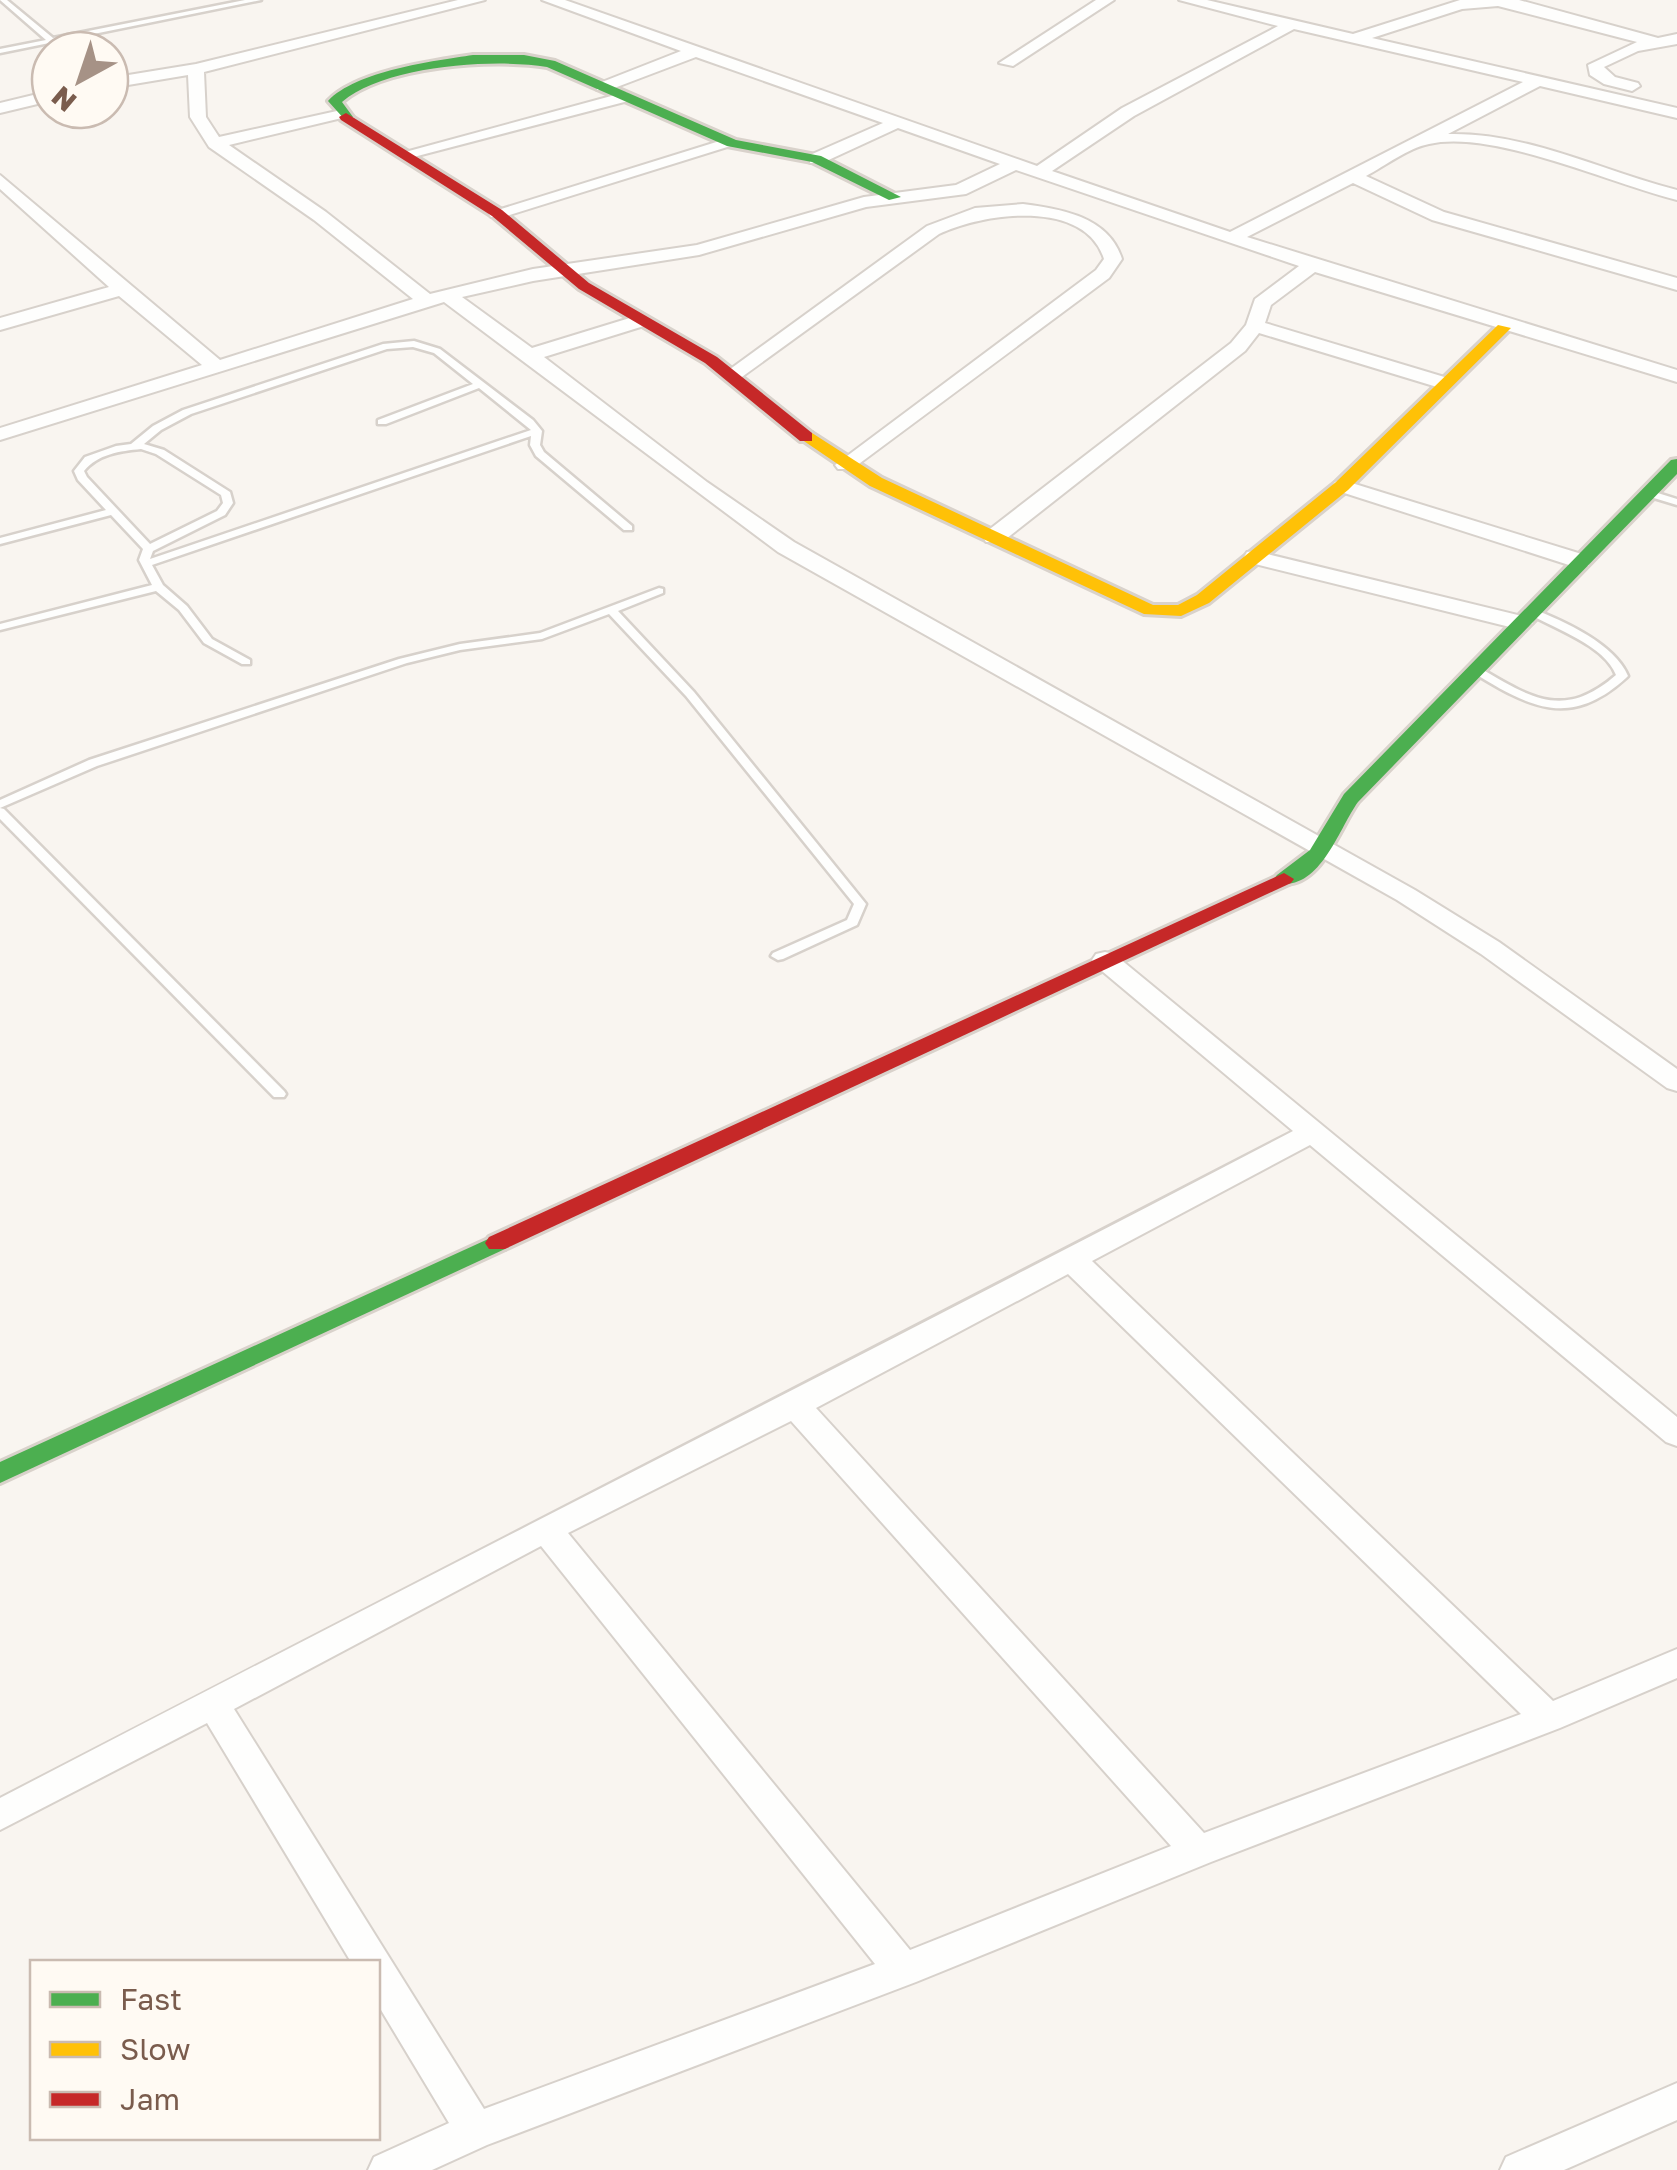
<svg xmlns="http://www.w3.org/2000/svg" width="1677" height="2170" font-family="'Golos Text',sans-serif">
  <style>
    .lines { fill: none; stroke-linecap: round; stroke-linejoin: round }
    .lane-casing { stroke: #d7d1cb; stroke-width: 5 }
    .street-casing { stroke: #d7d1cb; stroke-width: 4 }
    .fast-casing { stroke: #d9d2cb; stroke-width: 6 }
    .slow-casing { stroke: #d9d2cb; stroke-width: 6 }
    .jam-casing { stroke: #d9d2cb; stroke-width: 6 }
    .lane { fill: #fefefd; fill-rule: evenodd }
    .street { fill: #fefefd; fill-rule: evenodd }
    .fast { fill: #4caf50; fill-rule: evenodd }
    .slow { fill: #ffc107; fill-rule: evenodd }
    .jam { fill: #c62828; fill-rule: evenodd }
  </style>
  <rect width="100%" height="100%" fill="#f9f5f0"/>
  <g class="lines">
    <defs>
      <g id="lane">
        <path d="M0,0h7l46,38 192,-38h16l-261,53v-4l46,-9z"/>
        <path d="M414,341l26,8 93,71 9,11 -2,14 4,7 88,74v4h-8l-88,-74 -6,-11 1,-9 -379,129 11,20 24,21 25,33 38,21v4h-8l-38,-21 -25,-33 -23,-19 -156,39v-6l152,-39 -13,-25 4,-11 -32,-34 -111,29v-6l106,-28 -28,-30 -4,-9 11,-14 31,-11 15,-2 22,-18 30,-16 200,-66zM413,347l21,6 39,31 -95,36v4h8l93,-36 52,42 -381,129 3,-8 72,-36 8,-12 -3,-11 -66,-42 -20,-6 17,-14 30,-16 196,-65zM141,449l15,5 65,41 2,8 -6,8 -67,33 -63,-67 -3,-6c14,-17 36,-20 57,-22z"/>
        <path d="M1648,490l29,9v6l-33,-10 -1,-2z"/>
        <path d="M659,588l4,1v4l-45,18 76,81 172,212 -9,21 -74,34 -5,1 -7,-4 2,-3 74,-33 7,-16 -168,-208 -77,-82 -67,25 -82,11 -53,13 -310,103 -97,42v-8l89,-40 310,-101 61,-15 80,-11z"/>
        <path d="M1533,609c31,12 82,35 95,67l-2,2c-57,52 -98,28 -154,-6v-4h8c51,30 84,52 136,7 -11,-29 -60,-46 -87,-61v-4z"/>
        <path d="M0,808l4,1 280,282 2,3 -2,3h-10l-274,-278z"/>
      </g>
      <g id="street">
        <path d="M458,0h27l-281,72 2,45 13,20 127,-28v8l-117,28 97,67 104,82 103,-25 164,-24 167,-48 92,-12 44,-21 -102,-36 -76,35h-12v-8l73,-32 -187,-66 -87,33h-12v-6l84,-33 -139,-51h23l472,166 85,-58 156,-82 -99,-26h28l146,34 107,-34h59l139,38 19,-4v10l-39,7 -34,16 11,10 23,6 2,3 -8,5 -28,-7 -14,-9 -2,-10 49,-23 -139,-36 -36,3 -90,29 305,70v10l-137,-32 -92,48c79,-2 154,37 229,56v10c-65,-16 -185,-71 -248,-56 -21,4 -44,22 -63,32l78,36 233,66v12l-245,-70 -79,-37 -106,54 430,133v12l-362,-110 -44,33 -6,18 186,56v8h-14l-178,-54 -14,18 -243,191h-16l-3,-5 3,-5 245,-189 15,-18 9,-26 44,-33 -283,-96 -50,24 -100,13 -167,48 -166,26 -71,16 70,51 101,-31h14v8l-103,32 163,125 87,60 621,348 84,52 178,127v22l-10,-3 -186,-134 -84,-54 -619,-348 -334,-250 -444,138v-12l202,-63 -83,-69 -119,34v-12l109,-31 -109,-98v-14l220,185 193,-61 -99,-79 -105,-73 -19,-30 -2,-42 -78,13v-10l86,-14zM1294,29l229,53 -293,150 -178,-61 82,-55z"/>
        <path d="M1096,0h18l-101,66 -14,-3z"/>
        <path d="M50,91v10l-50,12v-10z"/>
        <path d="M626,92l8,5 -2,3 -226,59 -8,-5z"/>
        <path d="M726,139l14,4 -237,74h-12l-3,-4z"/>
        <path d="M1023,204c39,5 86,13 99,55l-13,19 -257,191h-14l-3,-4 261,-195 8,-11c-19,-61 -121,-46 -165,-25l-200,145 -7,2 -10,-6 205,-149 48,-18z"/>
        <path d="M1342,480l246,76 3,5 -3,5h-16l-237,-76 -3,-4 3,-4z"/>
        <path d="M1255,551l275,67 3,5 -11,7 -275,-68 -3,-5 3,-5z"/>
        <path d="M1105,952l9,2 563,463v29l-11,-4 -356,-297 -218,116 461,440 124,-52v29l-117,50 -349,134 -295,120 -429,163 -55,25h-64l6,-13 75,-34 -71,-118v-43h-27l-144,-239 -207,107v-32c430,-224 864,-443 1293,-667l-197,-165 -4,-6 4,-6zM1068,1274l453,440 -317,119 -388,-425zM791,1421l380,425 -261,104 -342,-417zM541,1546l334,418 -391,145 -250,-400z"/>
        <path d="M1677,2083v37l-113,50h-64l6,-13z"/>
      </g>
      <g id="fast">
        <path d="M473,55h51l31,6 181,79 85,16 80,41 -12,3 -77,-38 -85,-16 -180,-79c-54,-9 -163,-1 -205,35l11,15 -7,4 -18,-20c28,-30 105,-40 145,-46z"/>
        <path d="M1677,459v15l-319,328c-19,26 -38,90 -81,81l-3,-4 3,-4 33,-25 34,-56 327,-334z"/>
        <path d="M497,1235l8,2 4,6 -4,6 -505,234v-21z"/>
      </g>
      <path id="slow" d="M1498,325l13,3 -163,162 -139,113 -28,13 -37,-2 -274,-128 -72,-49 8,-5 6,1 70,45 271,127h25l19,-10 139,-113z"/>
      <g id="jam">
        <path d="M346,113l156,97 87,73 128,74 95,76v8h-12l-95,-78 -126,-74 -87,-73 -151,-96 -2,-3z"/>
        <path d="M1284,873l10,6 -3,4 -786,366h-16l-4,-6 4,-6z"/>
      </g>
    </defs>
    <!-- lane casing -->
    <use href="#lane" class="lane-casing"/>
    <!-- street casing -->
    <use href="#street" class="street-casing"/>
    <!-- fast casing -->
    <use href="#fast" class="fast-casing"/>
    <!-- slow casing -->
    <use href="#slow" class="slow-casing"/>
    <!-- jam casing -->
    <use href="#jam" class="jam-casing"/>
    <!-- lane -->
    <use href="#lane" class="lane"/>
    <!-- street -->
    <use href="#street" class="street"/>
    <!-- fast -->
    <use href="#fast" class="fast"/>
    <!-- slow -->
    <use href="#slow" class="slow"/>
    <!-- jam -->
    <use href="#jam" class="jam"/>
  </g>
  <!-- legend -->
  <rect x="30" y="1960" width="350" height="180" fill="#fffaf3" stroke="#cabbb1" stroke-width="2.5"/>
  <rect x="50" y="1992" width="50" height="15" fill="#4caf50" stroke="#cabbb1" stroke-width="2.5"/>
  <text x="120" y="2010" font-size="30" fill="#7a5c4d">Fast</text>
  <rect x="50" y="2042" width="50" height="15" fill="#ffc107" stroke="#cabbb1" stroke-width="2.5"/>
  <text x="120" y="2060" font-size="30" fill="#7a5c4d">Slow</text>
  <rect x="50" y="2092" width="50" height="15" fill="#c62828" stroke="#cabbb1" stroke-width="2.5"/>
  <text x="120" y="2110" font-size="30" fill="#7a5c4d">Jam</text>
  <!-- north arrow -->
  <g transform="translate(80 80) rotate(220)"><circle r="48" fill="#fffaf3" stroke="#cabbb1" stroke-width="2.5"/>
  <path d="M0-8L18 38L0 25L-18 38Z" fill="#a69286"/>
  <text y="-15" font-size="28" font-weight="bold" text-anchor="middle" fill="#7a5c4d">N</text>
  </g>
</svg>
